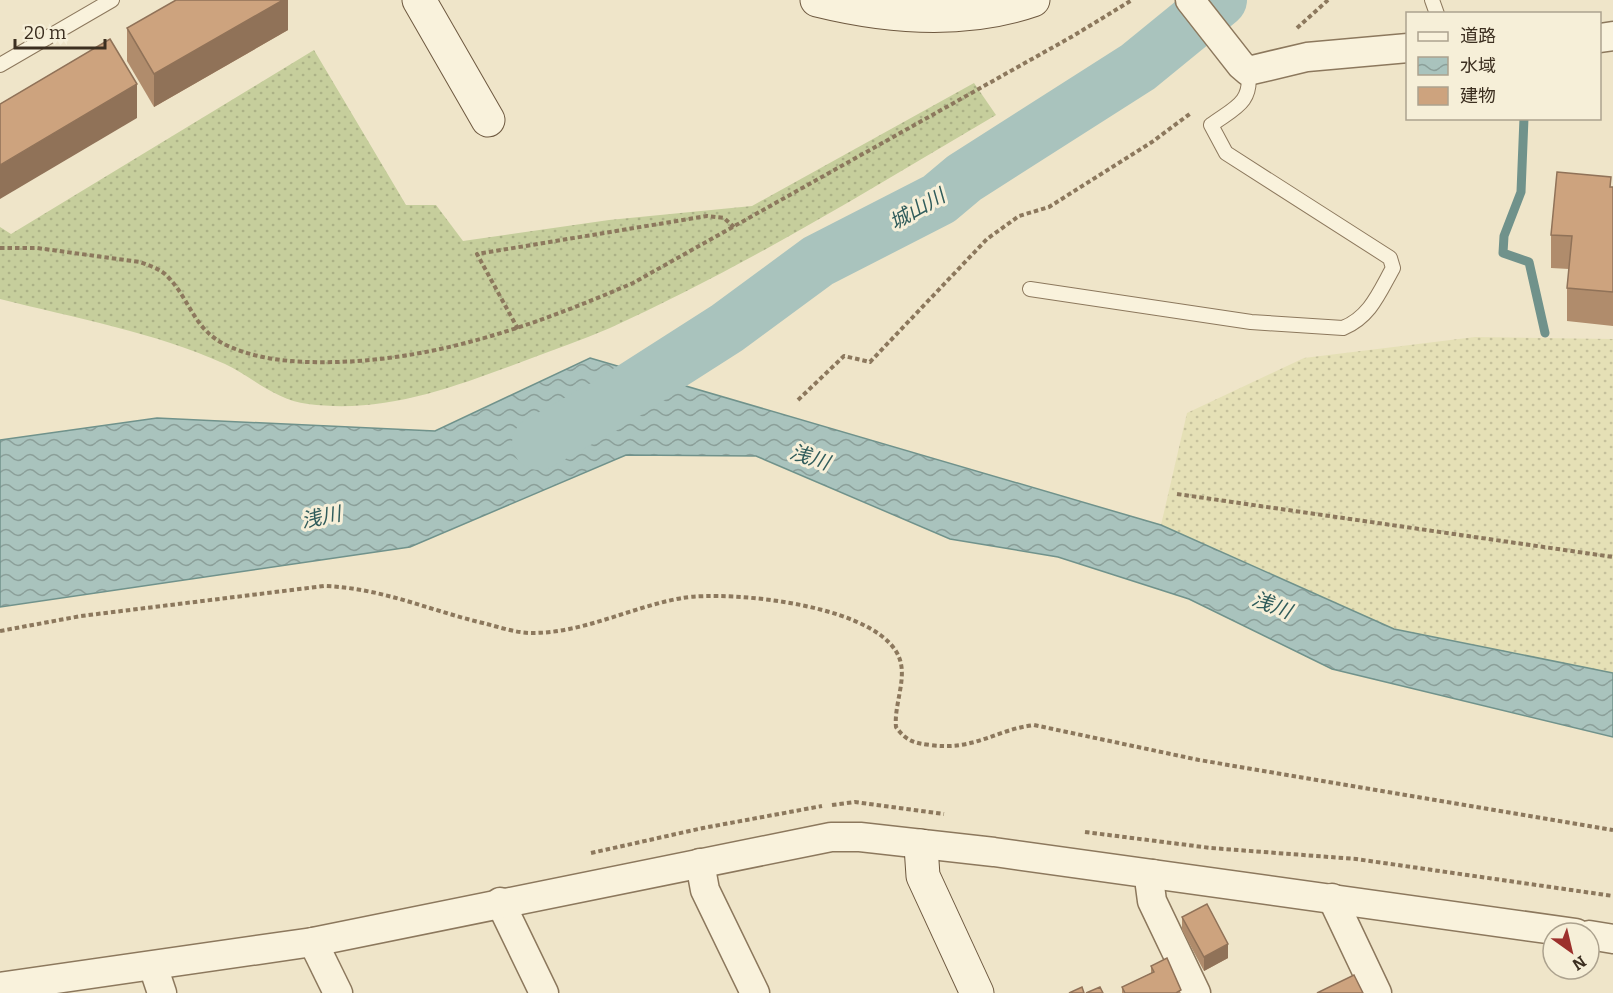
<svg xmlns="http://www.w3.org/2000/svg" width="1613" height="993" font-family="Bitter,'Noto Sans JP',serif">
  <style>
    .farmland { fill: url(#farmland-dots) }
    .grass { fill: url(#grass-dots) }
    .water { fill: url(#water-waves); stroke: #70928b; stroke-width: 1.5 }
    .lines { fill: none; stroke-linecap: round; stroke-linejoin: round }
    .stream { stroke: #70928b; stroke-width: 9 }
    .river { stroke: #a9c3bd; stroke-width: 54 }
    .lane-casing { stroke: #8c785d; stroke-width: 16 }
    .street-casing { stroke: #8c785d; stroke-width: 31 }
    .secondary-casing { stroke: #6e5940; stroke-width: 35 }
    .path { stroke: #8c785d; stroke-width: 4; stroke-dasharray: 4.5 3; stroke-linecap: butt }
    .lane { stroke: #f9f2dc; stroke-width: 14 }
    .street { stroke: #f9f2dc; stroke-width: 28 }
    .secondary { stroke: #f9f2dc; stroke-width: 33 }
    .wall { fill: #b08c6c }
    .shaded-wall { fill: #907258 }
    .building { fill: #cda37e; stroke: #907258; stroke-width: 1.5 }
    .labels { text-anchor: middle; stroke-width: 6; stroke-linejoin: round; paint-order: stroke }
    .water-label { font-size: 20px; font-style: italic; fill: #305c5b; stroke: #f6efd8 }
  </style>
  <defs>
    <pattern id="farmland-dots" width="8" height="8" patternUnits="userSpaceOnUse" patternTransform="scale(1.5)"><rect width="8" height="8" fill="#e5e0b6"/><path d="M2 2h.1M6 6h.1" fill="none" stroke="#c5c09c" stroke-width="1.8" stroke-linecap="round"/></pattern>
    <pattern id="grass-dots" width="8" height="8" patternUnits="userSpaceOnUse" patternTransform="scale(1.5)"><rect width="8" height="8" fill="#c6ce9c"/><path d="M2 2h.1M6 6h.1" fill="none" stroke="#abb186" stroke-width="1.8" stroke-linecap="round"/></pattern>
    <pattern id="water-waves" width="16" height="10" patternUnits="userSpaceOnUse" patternTransform="scale(1.5)"><rect width="16" height="10" fill="#a9c3bd"/><path d="M0 5q4-4 8 0t8 0" fill="none" stroke="#8b9f99"/></pattern>
  </defs>
  <rect width="100%" height="100%" fill="#efe5c9"/>
  <!-- farmland -->
  <path class="farmland" d="M1475,337l138,2v334l-219,-44 -233,-104 26,-112 117,-55z"/>
  <!-- grass -->
  <path class="grass" d="M314,50l92,155h30l27,36 146,-21 143,-14 222,-123 22,32c-127,75 -252,152 -386,213 -28,12 -58,22 -86,33 -71,26 -139,53 -216,43 -32,-4 -56,-27 -83,-40 -71,-32 -150,-46 -225,-65v-72l11,7z"/>
  <!-- water -->
  <path class="water" d="M590,358l571,167 233,104 219,44v64l-281,-68 -143,-70 -131,-42 -108,-18 -194,-83 -130,-1 -216,92 -410,60v-167l157,-22 278,13z"/>
  <g class="lines">
    <!-- stream -->
    <path class="stream" d="M1524,118l-3,74 -17,44 -1,17 26,9 16,71"/>
    <!-- river -->
    <path class="river" d="M539,443l66,-37 122,-78 91,-67 121,-62 25,-21 174,-111 82,-67"/>
    <defs>
      <g id="lane">
        <path d="M1432,0l5,14"/>
        <path d="M0,65l112,-65"/>
        <path d="M1030,289l221,33 92,6c27,-11 36,-35 50,-60l-3,-10 -164,-105 -15,-28c23,-17 42,-22 37,-54"/>
      </g>
      <g id="street">
        <path d="M1190,0l51,65 7,6 59,-14 101,-9"/>
        <path d="M1600,38l13,-2"/>
        <path d="M700,863l5,27 50,103"/>
        <path d="M1153,874l-3,12 2,15 44,92"/>
        <path d="M1332,898l45,95"/>
        <path d="M500,902l44,91"/>
        <path d="M1589,935l24,4"/>
        <path d="M313,942l25,51"/>
        <path d="M153,966l9,27"/>
        <path d="M0,987l313,-45 518,-105h29l134,15 582,81"/>
      </g>
      <g id="secondary">
        <path d="M419,0l69,120"/>
        <path d="M817,0c69,17 147,24 216,0"/>
        <path d="M921,846l2,30 54,117"/>
      </g>
    </defs>
    <!-- lane casing -->
    <use href="#lane" class="lane-casing"/>
    <!-- street casing -->
    <use href="#street" class="street-casing"/>
    <!-- secondary casing -->
    <use href="#secondary" class="secondary-casing"/>
    <!-- path -->
    <g class="path">
      <path d="M1297,28l31,-28"/>
      <path d="M0,248h37l103,14c10,4 21,7 28,15 23,24 25,52 58,68 34,16 74,18 111,17 104,-3 201,-38 296,-79l440,-247 59,-36"/>
      <path d="M518,329l-41,-75 230,-38 17,2 10,9"/>
      <path d="M798,400l46,-44 26,6 117,-123 32,-23 30,-9 103,-65 39,-29"/>
      <path d="M1177,494l436,63"/>
      <path d="M0,631l81,-15 243,-30c58,2 104,24 159,37 16,4 33,10 49,10 52,0 99,-26 150,-35 47,-8 208,7 219,66 4,19 -7,43 -5,63 10,14 18,16 34,18 45,6 64,-15 104,-20l165,35 414,70"/>
      <path d="M832,805l23,-3 89,12"/>
      <path d="M1085,832l126,16 145,11 257,37"/>
      <path d="M591,853l112,-25 119,-22"/>
    </g>
    <!-- lane -->
    <use href="#lane" class="lane"/>
    <!-- street -->
    <use href="#street" class="street"/>
    <!-- secondary -->
    <use href="#secondary" class="secondary"/>
  </g>
  <!-- wall -->
  <g class="wall">
    <path d="M288,0v30l-134,77 -27,-46v-33z"/>
    <path d="M1611,187h2v139l-46,-5v-33l2,-19 -18,-1v-33z"/>
    <path d="M1182,917l46,41 -24,13 -22,-41z"/>
    <path d="M1151,966l30,27h-59v-6l29,-14z"/>
  </g>
  <!-- shaded-wall -->
  <g class="shaded-wall">
    <path d="M283,0h5v30l-134,77v-33z"/>
    <path d="M137,84v34l-137,81v-34z"/>
    <path d="M1228,944v14l-24,13v-14z"/>
  </g>
  <!-- building -->
  <g class="building">
    <path d="M176,0h107l-129,74 -27,-46z"/>
    <path d="M110,39l27,45 -137,81v-61z"/>
    <path d="M1557,172l54,5 -1,10h3v105l-46,-4 5,-52 -21,-1z"/>
    <path d="M1207,904l21,40 -24,13 -22,-40z"/>
    <path d="M1167,958l14,32 -5,3h-51l-3,-6 32,-15 -3,-6z"/>
    <path d="M1354,975l9,18h-46z"/>
    <path d="M1082,987l2,6h-15z"/>
    <path d="M1100,987l3,6h-17z"/>
  </g>
  <g class="labels">
    <!-- water labels -->
    <g class="water-label">
      <text transform="translate(917 209) rotate(-30)" y="7">城山川</text>
      <text transform="translate(810 457) rotate(18)" y="7">浅川</text>
      <text transform="translate(321 517) rotate(-11)" y="7">浅川</text>
      <text transform="translate(1272 605) rotate(21)" y="7">浅川</text>
    </g>
  </g>
  <!-- legend -->
  <rect x="1406" y="12" width="195" height="108" fill="#f6efd8" stroke="#aca28e" stroke-width="1.5"/>
  <rect x="1418" y="32" width="30" height="9" fill="#f9f2dc" stroke="#aca28e" stroke-width="1.5"/>
  <text x="1460" y="42" font-size="18" fill="#3c2f20">道路</text>
  <rect x="1418" y="57" width="30" height="18" fill="url(#water-waves)" stroke="#aca28e" stroke-width="1.5"/>
  <text x="1460" y="72" font-size="18" fill="#3c2f20">水域</text>
  <rect x="1418" y="87" width="30" height="18" fill="#cda37e" stroke="#aca28e" stroke-width="1.5"/>
  <text x="1460" y="102" font-size="18" fill="#3c2f20">建物</text>
  <!-- north arrow -->
  <g transform="translate(1571 951) rotate(146)"><circle r="28" fill="#f6efd8" stroke="#aca28e" stroke-width="1.5"/>
  <path d="M0-4.5L10 22L0 15L-10 22Z" fill="#9c302c"/>
  <text y="-9" font-size="16" font-weight="bold" text-anchor="middle" fill="#3c2f20">N</text>
  </g>
  <!-- scale -->
  <path d="M15 39v9h90v-9" fill="none" stroke="#3c2f20" stroke-width="3"/>
  <text x="24" y="39" font-size="18" fill="#3c2f20" stroke="#f6efd8" stroke-width="4.5" paint-order="stroke">20 m</text>
</svg>
